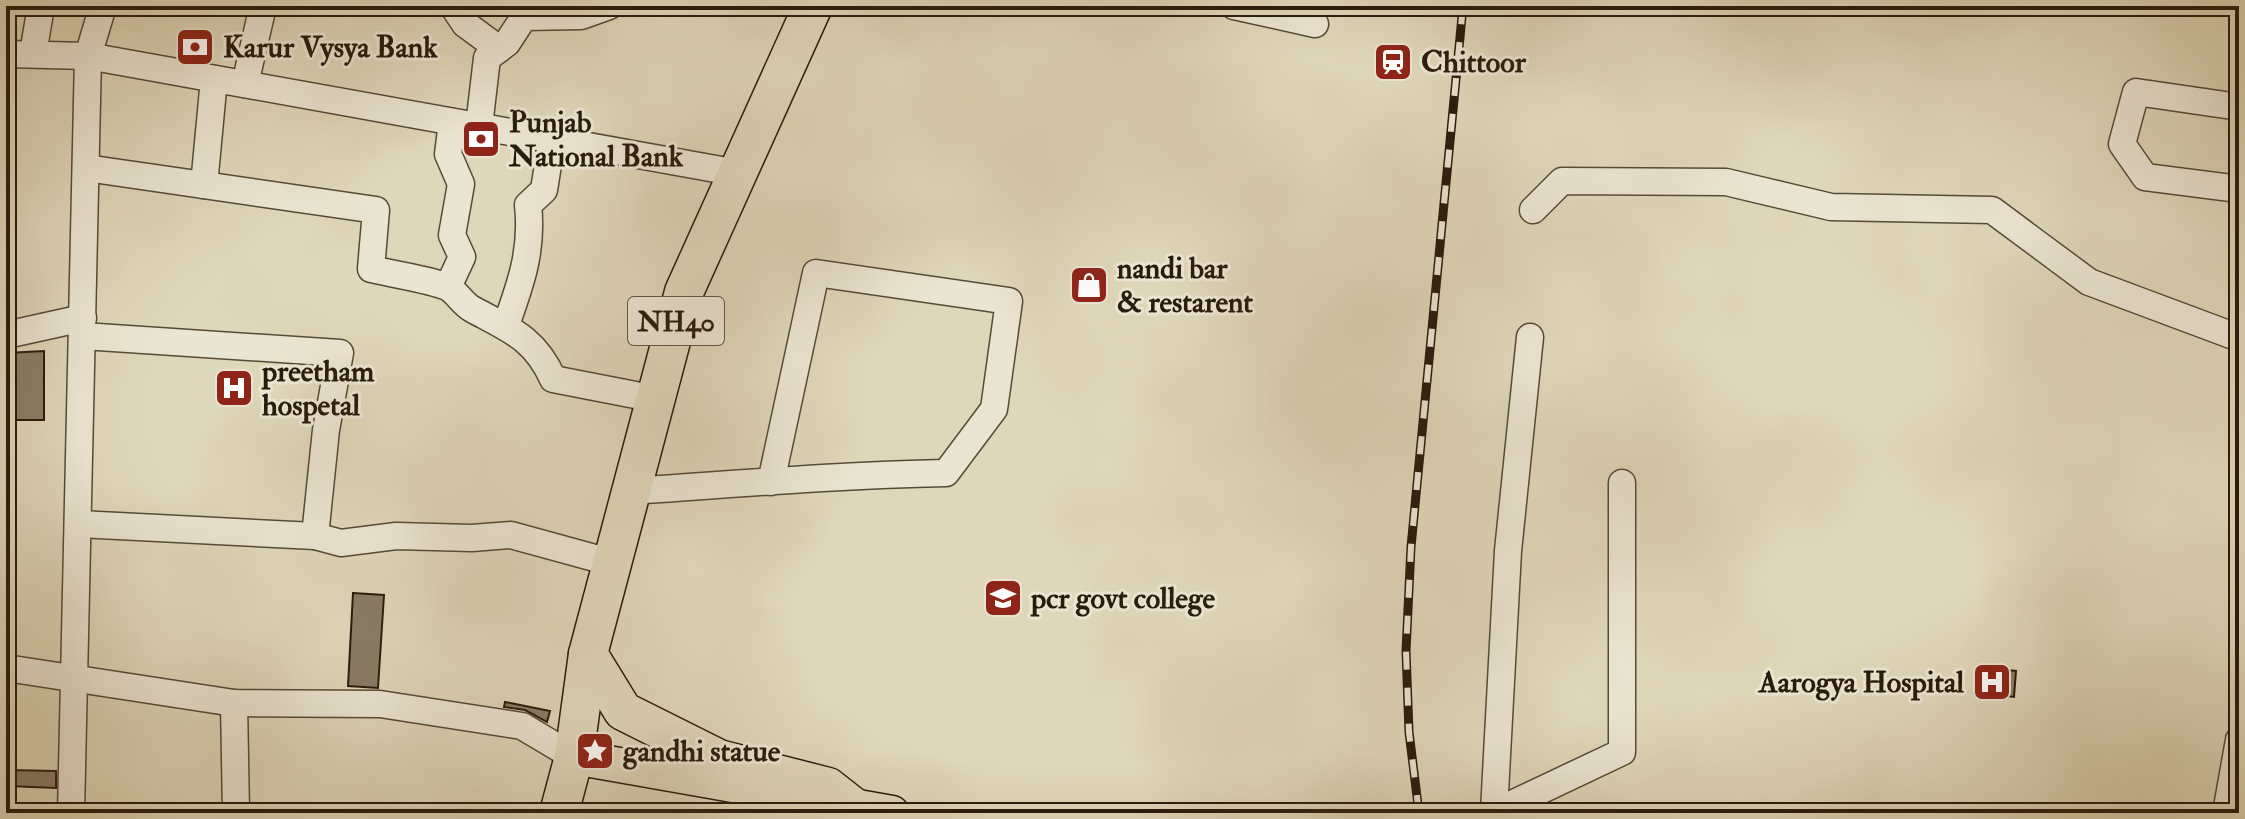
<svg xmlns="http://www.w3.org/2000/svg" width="2245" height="819" font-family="'IM FELL Double Pica',serif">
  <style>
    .building { fill: #887d66; stroke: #291b0c; stroke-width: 2 }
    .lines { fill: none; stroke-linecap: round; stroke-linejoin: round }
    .minor-casing { stroke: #564a37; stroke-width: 29 }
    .major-casing { stroke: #291b0c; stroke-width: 37 }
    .highway-casing { stroke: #291b0c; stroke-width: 41 }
    .minor { stroke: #eae5d2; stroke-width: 26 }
    .major { stroke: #dfd7b9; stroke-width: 34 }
    .highway { stroke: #dfd7b9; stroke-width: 38 }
    .rail-casing { stroke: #291b0c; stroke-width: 9 }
    .rail { stroke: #eae5d2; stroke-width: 6; stroke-dasharray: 18; stroke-linecap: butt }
    .labels { text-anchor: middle; stroke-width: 6; stroke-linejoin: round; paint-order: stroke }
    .shield { fill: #eae5d2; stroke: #635847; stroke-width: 2 }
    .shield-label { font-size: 28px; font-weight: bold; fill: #291b0c }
    .poi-label { font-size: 30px; font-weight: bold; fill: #291b0c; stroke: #eae5d2; text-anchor: start }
  </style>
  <rect width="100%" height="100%" fill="#dfd7b9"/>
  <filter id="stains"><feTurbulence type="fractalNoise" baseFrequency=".0025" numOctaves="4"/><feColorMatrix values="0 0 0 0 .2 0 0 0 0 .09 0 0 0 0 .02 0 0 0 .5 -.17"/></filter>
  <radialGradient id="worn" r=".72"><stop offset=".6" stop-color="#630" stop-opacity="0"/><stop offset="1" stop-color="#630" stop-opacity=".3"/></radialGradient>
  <!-- building -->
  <g class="building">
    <path d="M44,351v69h-38v-67z"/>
    <path d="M353,593l31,2 -6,93 -30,-2z"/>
    <path d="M1977,667l39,4 -2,26 -40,-5z"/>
    <path d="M505,702l45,9 -3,11 -22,-12 -21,-3z"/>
    <path d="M8,770l48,1v17l-48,-2z"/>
  </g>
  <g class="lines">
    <defs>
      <g id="minor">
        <path d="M453,6l12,18 34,25"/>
        <path d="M1234,6l81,18"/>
        <path d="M6,54l82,2 650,117"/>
        <path d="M33,54l8,-48"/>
        <path d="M245,84l18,-78"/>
        <path d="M2239,107l-103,-15 -14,52 23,33 94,12"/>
        <path d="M479,126l8,-68 20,-15 17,-26 57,-1 28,-10"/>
        <path d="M86,168l290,42 -5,59c16,4 66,12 78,19 8,5 14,16 23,21 37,20 63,29 81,70l103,20"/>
        <path d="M204,185l10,-106"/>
        <path d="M1533,210l29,-29 164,1 105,25 161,3 97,72 150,56"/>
        <path d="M448,287l14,-30 -10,-22 9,-51 -13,-30 4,-32"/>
        <path d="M506,325c15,-42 27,-75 22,-120l16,-15 8,-51"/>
        <path d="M6,335l77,-17"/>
        <path d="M83,336l257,17 -14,77 -11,106 26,7 55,-7 76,2 39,-3 102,28"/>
        <path d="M632,491c104,-7 209,-16 314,-18l48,-64 15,-108 -193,-28 -45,209"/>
        <path d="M79,524l236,12"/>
        <path d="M6,668l228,35 146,1 142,22 52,31"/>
        <path d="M234,703l2,110"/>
        <path d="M71,813l17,-757 15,-50"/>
        <path d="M1491,813l3,-2 14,-260 22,-214"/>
        <path d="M1493,813l129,-61v-269"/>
        <path d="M2226,813l13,-73"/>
      </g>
      <path id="major" d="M574,757l318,56"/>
      <g id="highway">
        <path d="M588,654l35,57 96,48 109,28 28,22v4"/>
        <path d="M559,813l15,-56 14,-103 96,-362 129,-286"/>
      </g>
    </defs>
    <!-- minor casing -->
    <use href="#minor" class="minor-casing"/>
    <!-- major casing -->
    <use href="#major" class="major-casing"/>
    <!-- highway casing -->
    <use href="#highway" class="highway-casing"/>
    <!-- minor -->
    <use href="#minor" class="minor"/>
    <!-- major -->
    <use href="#major" class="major"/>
    <!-- highway -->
    <use href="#highway" class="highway"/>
    <defs>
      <path id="rail" d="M1419,813l-10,-81 -3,-81 5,-104 52,-541"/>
    </defs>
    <!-- rail casing -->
    <use href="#rail" class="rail-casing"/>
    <!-- rail -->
    <use href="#rail" class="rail"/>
  </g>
  <!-- icons -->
  <defs>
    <symbol id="bank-square" viewBox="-11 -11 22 22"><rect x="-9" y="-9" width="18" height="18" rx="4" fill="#8f2418" stroke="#eae5d2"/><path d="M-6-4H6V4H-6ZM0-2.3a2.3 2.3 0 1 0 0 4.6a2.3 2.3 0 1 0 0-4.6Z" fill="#fff"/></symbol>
    <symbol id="station-square" viewBox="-11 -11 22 22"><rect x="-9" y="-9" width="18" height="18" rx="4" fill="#8f2418" stroke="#eae5d2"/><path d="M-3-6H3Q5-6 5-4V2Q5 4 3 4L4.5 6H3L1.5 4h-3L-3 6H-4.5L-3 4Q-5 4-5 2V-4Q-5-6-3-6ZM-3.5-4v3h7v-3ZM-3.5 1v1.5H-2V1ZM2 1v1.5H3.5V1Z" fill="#fff"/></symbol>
    <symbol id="shop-square" viewBox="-11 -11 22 22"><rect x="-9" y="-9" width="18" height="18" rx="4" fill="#8f2418" stroke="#eae5d2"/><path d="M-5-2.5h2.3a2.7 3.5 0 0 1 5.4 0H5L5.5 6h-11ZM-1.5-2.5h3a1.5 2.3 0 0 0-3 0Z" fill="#fff"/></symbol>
    <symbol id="hospital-square" viewBox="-11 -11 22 22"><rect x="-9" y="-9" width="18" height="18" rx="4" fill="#8f2418" stroke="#eae5d2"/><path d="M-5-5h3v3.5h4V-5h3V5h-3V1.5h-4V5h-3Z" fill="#fff"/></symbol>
    <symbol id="university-square" viewBox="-11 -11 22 22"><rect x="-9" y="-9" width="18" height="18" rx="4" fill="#8f2418" stroke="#eae5d2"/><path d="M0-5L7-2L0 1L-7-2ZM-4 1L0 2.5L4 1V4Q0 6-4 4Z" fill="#fff"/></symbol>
    <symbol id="sight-square" viewBox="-11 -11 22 22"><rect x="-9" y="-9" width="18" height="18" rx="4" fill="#8f2418" stroke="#eae5d2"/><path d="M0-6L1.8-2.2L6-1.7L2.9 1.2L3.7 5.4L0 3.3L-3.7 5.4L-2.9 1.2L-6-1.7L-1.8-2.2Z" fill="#fff"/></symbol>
  </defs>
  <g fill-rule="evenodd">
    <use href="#bank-square" x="173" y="25" width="44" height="44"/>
    <use href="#station-square" x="1371" y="40" width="44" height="44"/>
    <use href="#bank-square" x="459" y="117" width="44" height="44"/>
    <use href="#shop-square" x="1067" y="263" width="44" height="44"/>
    <use href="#hospital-square" x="212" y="366" width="44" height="44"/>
    <use href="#university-square" x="981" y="576" width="44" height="44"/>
    <use href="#hospital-square" x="1970" y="660" width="44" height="44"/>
    <use href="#sight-square" x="573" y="729" width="44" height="44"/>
  </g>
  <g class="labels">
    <!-- shield labels -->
    <rect class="shield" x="628" y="297" width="96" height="48" rx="6"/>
    <g class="shield-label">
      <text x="676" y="331">NH40</text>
    </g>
    <!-- poi labels -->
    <g class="poi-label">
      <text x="223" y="57">Karur Vysya Bank</text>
      <text x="1421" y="72">Chittoor</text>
      <text x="509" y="132">Punjab<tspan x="509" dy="34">National Bank</tspan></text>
      <text x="1117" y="278">nandi bar<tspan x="1117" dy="34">&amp; restarent</tspan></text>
      <text x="262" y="381">preetham<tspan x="262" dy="34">hospetal</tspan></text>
      <text x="1031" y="608">pcr govt college</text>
      <text x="1964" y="692" text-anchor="end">Aarogya Hospital</text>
      <text x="623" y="761">gandhi statue</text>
    </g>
  </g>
  <!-- margin -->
  <rect width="2245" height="819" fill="none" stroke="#dfd7b9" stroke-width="32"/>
  <rect x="8" y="8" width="2229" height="803" fill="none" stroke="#291b0c" stroke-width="4"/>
  <rect x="16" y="16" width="2213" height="787" fill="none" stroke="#291b0c" stroke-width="2"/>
  <rect width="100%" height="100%" filter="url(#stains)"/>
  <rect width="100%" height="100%" fill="url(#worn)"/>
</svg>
